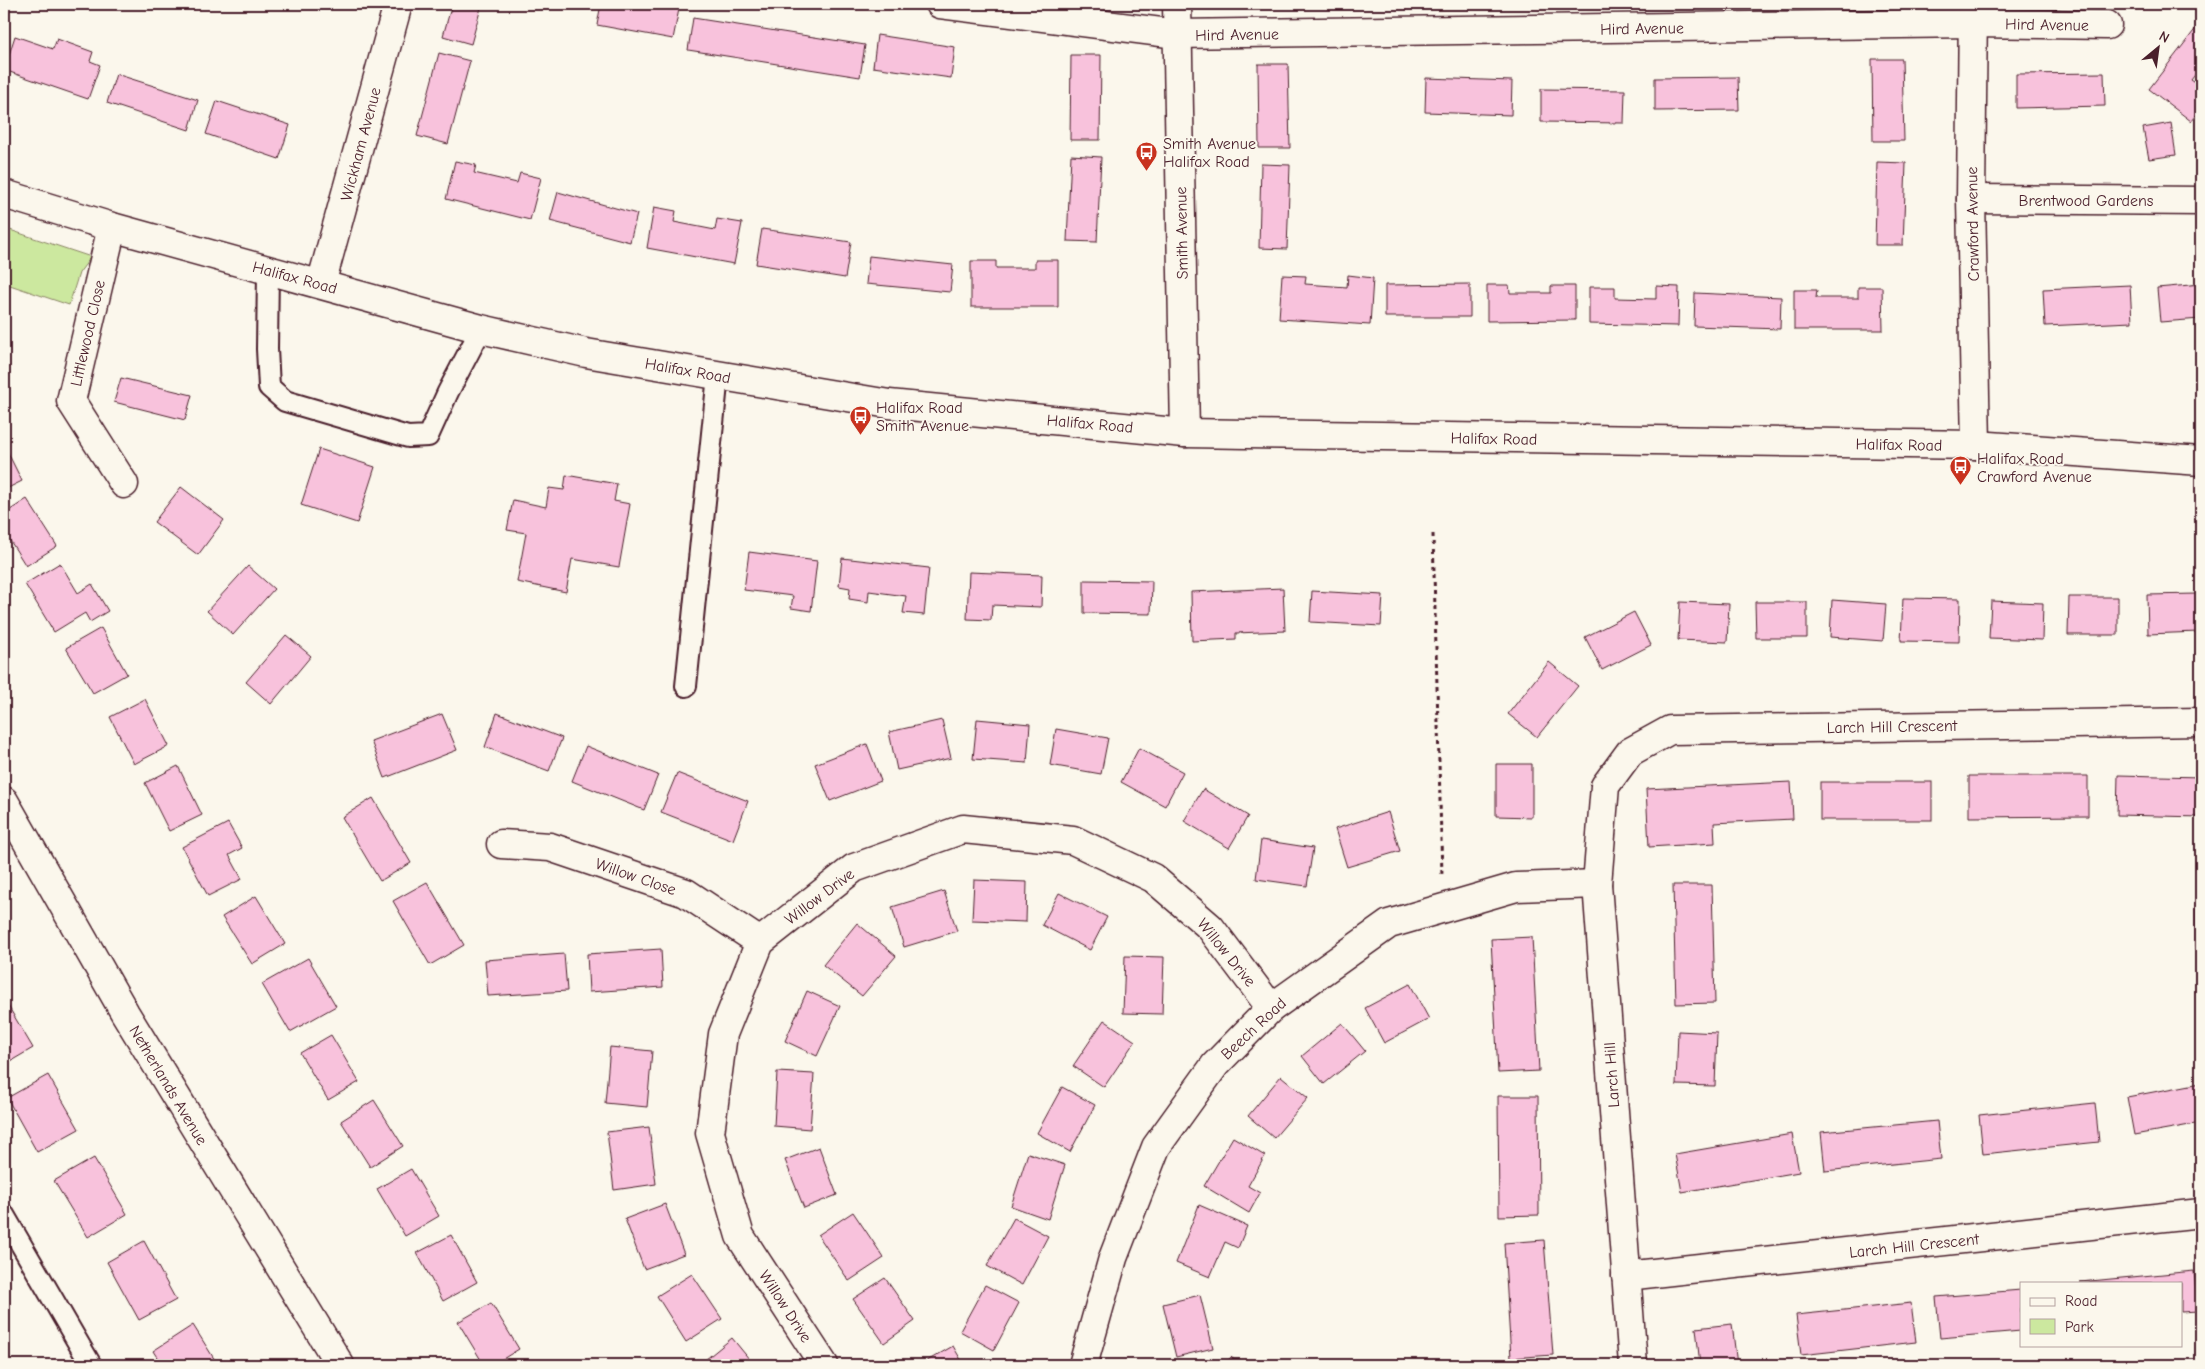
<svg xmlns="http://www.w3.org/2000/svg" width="2205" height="1369" font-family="'Comic Neue',sans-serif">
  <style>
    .green { fill: #cce89f; stroke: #8b8465 }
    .building { fill: #f8c2dc; stroke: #4a1f2b }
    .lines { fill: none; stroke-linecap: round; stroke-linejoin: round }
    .lane-casing { stroke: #4a1f2b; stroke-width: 24 }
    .street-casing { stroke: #4a1f2b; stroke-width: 31 }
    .highway-casing { stroke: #4a1f2b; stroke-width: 31 }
    .path { stroke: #4a1f2b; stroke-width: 3; stroke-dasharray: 4 4; stroke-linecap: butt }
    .lane { stroke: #fbf7ec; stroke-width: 20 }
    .street { stroke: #fbf7ec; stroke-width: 28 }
    .highway { stroke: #fbf7ec; stroke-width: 28 }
    .labels { text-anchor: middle; stroke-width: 4; stroke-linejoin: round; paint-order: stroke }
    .street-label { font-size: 16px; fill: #4a1f2b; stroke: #fbf7ec }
    .poi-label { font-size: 16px; fill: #4a1f2b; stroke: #fbf7ec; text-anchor: start }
  </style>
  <rect width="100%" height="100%" fill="#fbf7ec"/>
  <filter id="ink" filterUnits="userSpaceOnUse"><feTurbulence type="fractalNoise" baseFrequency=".02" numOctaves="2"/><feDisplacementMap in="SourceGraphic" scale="10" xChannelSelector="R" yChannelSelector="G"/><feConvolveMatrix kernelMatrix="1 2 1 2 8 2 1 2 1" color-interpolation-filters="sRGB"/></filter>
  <g filter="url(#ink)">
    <!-- green -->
    <path class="green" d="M4,228l87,29 -12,16 -10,32 -65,-22z"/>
    <!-- building -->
    <g class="building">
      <path d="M452,4h30l-11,40 -28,-8z"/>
      <path d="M601,4h47l31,5 -6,30 -76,-14z"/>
      <path d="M693,18l172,27 -5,32 -172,-27z"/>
      <path d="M2197,27l4,3v37l-10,13 10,7v21l-10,13 -42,-32z"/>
      <path d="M877,35l78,12 -4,31 -78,-11z"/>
      <path d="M15,36l38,13 4,-10 36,13 -3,9 10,4 -12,34 -84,-29z"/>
      <path d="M439,53l31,8 -22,83 -31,-8z"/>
      <path d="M1071,55h30l-1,85h-30z"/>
      <path d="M1872,59h30l2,82h-31z"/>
      <path d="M1258,64h30l2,84h-31z"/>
      <path d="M2104,73l1,33 -89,2v-34z"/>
      <path d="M116,74l82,26 -9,30 -82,-27z"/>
      <path d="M1738,77l1,33 -84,1v-33z"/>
      <path d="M1426,78l86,3 -1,34 -86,-3z"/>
      <path d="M1541,89l84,1 -1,33 -83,-1z"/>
      <path d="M217,101l73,24 -11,34 -73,-25z"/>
      <path d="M2171,123l5,32 -27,4 -6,-31z"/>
      <path d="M1071,155l30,2 -4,85 -30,-1z"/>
      <path d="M455,161l21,4 -2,8 43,10 3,-10 21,5 -11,42 -84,-21z"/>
      <path d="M1877,162l29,1 -3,82h-28z"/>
      <path d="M1261,164l29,1 -3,84 -28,-1z"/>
      <path d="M558,192l79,22 -7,28 -80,-21z"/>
      <path d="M654,207l22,4 -2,11 41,8 2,-11 25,4 -8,41 -87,-16z"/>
      <path d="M762,229l89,13 -6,36 -89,-14z"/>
      <path d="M869,256l84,9 -3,27 -84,-8z"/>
      <path d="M1035,260h23v47h-87v-46h25v7h39z"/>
      <path d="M1282,275l24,1 -1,8 42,3 1,-12 25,3 -3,47 -91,-6z"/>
      <path d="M1470,284v33h-85v-32z"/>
      <path d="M2201,284v35l-41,3 -3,-34z"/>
      <path d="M1487,285h22l1,8h41v-7h24v34l-88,1z"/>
      <path d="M2130,285l2,37 -87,4 -2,-37z"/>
      <path d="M1656,286l23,1 -1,39 -89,-2v-37h26v11l41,1z"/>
      <path d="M1858,287h24l1,43h-89v-40h23l-1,8h42z"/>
      <path d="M1695,293l86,4 -1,32 -86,-3z"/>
      <path d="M121,378l71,17 -7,25 -71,-18z"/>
      <path d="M4,445l18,36 -18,9z"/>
      <path d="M319,449l56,18 -18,56 -56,-18z"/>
      <path d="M566,475l51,9 -3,17 16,3 -11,63 -47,-8 -6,33 -49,-10 9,-49 -19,-3 6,-30 33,7 3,-19 15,2z"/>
      <path d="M181,487l43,33 -26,35 -44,-33z"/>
      <path d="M27,499l30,47 -31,20 -22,-35v-17z"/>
      <path d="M749,552l68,9 -6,50 -20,-3 2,-12 -49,-6z"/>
      <path d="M842,558l87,10 -5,47 -21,-2 3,-17 -37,-5 -1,11 -19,-3 1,-11 -11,-2z"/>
      <path d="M60,563l18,30 14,-9 16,27 -18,11 -5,-9 -31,19 -29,-48z"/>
      <path d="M248,566l26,23 -41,46 -26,-24z"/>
      <path d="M969,572l73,3 -1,32 -49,-2 -1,15 -24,-1z"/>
      <path d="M1084,580l68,1 -1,33 -67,-1z"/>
      <path d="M1283,588l2,43 -49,2v6l-44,2 -1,-49z"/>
      <path d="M1312,591l71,4 -2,31 -71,-4z"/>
      <path d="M2197,594l1,38 -50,2 -1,-39z"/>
      <path d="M2069,597h49v38h-50z"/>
      <path d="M1903,598l57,1 -1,43 -58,-1z"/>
      <path d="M1832,600l54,4 -3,37 -53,-4z"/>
      <path d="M1991,601l52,2 -1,37 -53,-2z"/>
      <path d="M1680,602l49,2 -2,38 -49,-2z"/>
      <path d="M1755,602h52v36h-51z"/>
      <path d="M1634,612l17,33 -49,25 -17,-33z"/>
      <path d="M101,628l26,46 -34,19 -27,-45z"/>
      <path d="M286,635l25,21 -40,48 -25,-22z"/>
      <path d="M1549,662l29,24 -41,51 -29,-23z"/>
      <path d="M145,699l24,47 -35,18 -24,-47z"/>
      <path d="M497,713l65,25 -13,33 -64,-24z"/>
      <path d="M442,714l15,36 -72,28 -14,-37z"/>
      <path d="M977,719l53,5 -3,39 -54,-4z"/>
      <path d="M942,720l9,38 -54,12 -8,-38z"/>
      <path d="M1056,729l52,9 -7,36 -51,-9z"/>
      <path d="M867,744l14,37 -51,20 -15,-37z"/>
      <path d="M586,746l72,29 -14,35 -72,-29z"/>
      <path d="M1139,748l44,24 -18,34 -44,-24z"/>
      <path d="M1496,764h36v53l-36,-1z"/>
      <path d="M178,766l24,49 -33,16 -24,-48z"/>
      <path d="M677,773l71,28 -15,39 -72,-28z"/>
      <path d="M2118,775l83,2v40l-84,-2z"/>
      <path d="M1969,776h119v40l-119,1z"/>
      <path d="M1791,782l2,37 -79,4 1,20 -66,4 -3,-58z"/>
      <rect x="1820" y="782" width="112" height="38"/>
      <path d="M1203,789l45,27 -19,32 -45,-27z"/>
      <path d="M373,798l38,65 -31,18 -38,-64z"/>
      <path d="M1388,812l12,39 -53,16 -12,-38z"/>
      <path d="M228,823l14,25 -13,7 13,24 -34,17 -26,-49z"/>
      <path d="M1261,840l52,8 -6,38 -51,-7z"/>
      <rect x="2196" y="875" width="5" height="117"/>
      <path d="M974,880l53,2 -1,40 -54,-2z"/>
      <path d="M427,882l37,63 -34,20 -37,-64z"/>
      <path d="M1673,885h39l3,118 -39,1z"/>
      <path d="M944,891l13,40 -53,16 -12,-40z"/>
      <path d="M1059,893l48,24 -17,33 -48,-25z"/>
      <path d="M256,896l29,48 -33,20 -30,-47z"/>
      <path d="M857,923l39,33 -34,40 -39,-31z"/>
      <path d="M1532,937l7,134 -41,2 -7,-134z"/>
      <path d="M661,949l2,38 -74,5 -2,-38z"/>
      <path d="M564,954l3,37 -79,5 -3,-36z"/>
      <path d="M1125,956l39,1 -2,57 -39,-1z"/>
      <path d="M308,958l28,48 -46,26 -28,-48z"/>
      <path d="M1410,984l19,35 -45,24 -19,-35z"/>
      <path d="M807,991l33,15 -23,50 -32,-15z"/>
      <path d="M4,999l29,49 -29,17z"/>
      <path d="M1104,1020l31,21 -31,46 -31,-21z"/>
      <path d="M1342,1023l23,28 -41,33 -22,-28z"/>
      <path d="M1678,1031l39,2 -2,53 -39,-1z"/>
      <path d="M331,1035l28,47 -31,18 -28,-47z"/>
      <path d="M610,1047l42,4 -5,56 -42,-4z"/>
      <path d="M777,1072l37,2 -4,55 -36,-3z"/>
      <path d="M48,1075l31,54 -42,23 -30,-54z"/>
      <path d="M1281,1076l27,22 -34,40 -26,-22z"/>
      <path d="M2201,1083v40l-67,12 -7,-38z"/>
      <path d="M1062,1087l33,18 -25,47 -33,-19z"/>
      <path d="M1498,1096h40l1,119 -40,1z"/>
      <path d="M374,1100l29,46 -33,21 -29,-46z"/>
      <path d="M2095,1103l4,39 -116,12 -4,-39z"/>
      <path d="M1937,1121l4,38 -116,12 -4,-39z"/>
      <path d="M649,1127l7,57 -42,6 -7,-58z"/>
      <path d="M1792,1134l7,38 -117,20 -7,-38z"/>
      <path d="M1233,1137l32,19 -17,30 12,7 -11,20 -45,-27z"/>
      <path d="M819,1147l18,48 -33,13 -19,-48z"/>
      <path d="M1028,1153l37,12 -17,54 -37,-13z"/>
      <path d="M94,1158l33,56 -39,23 -34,-56z"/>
      <path d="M411,1169l28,47 -34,20 -28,-47z"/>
      <path d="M665,1204l19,50 -40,15 -19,-50z"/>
      <path d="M1199,1205l48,21 -9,22 -13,-6 -15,35 -34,-14z"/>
      <path d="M853,1212l31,46 -35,23 -31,-46z"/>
      <path d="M1014,1218l34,18 -26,49 -35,-19z"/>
      <path d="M451,1235l26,47 -34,19 -26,-48z"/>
      <path d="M1544,1240l9,115 -42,3 -7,-115z"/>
      <path d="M144,1241l32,59 -37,20 -32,-58z"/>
      <path d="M2194,1271l4,40 -17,1v-29l-101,-1z"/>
      <path d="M692,1274l30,45 -36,23 -29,-46z"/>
      <path d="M885,1278l30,43 -31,22 -31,-44z"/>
      <path d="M985,1285l34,18 -25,47 -34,-19z"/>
      <path d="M2021,1290v41l-81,7 -4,-41z"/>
      <path d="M1200,1295l13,53 -37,9 -13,-53z"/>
      <path d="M491,1303l28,46 -26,16h-9l-26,-43z"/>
      <path d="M1911,1303l5,39 -115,13 -5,-40z"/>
      <path d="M1732,1324l5,41h-37l-4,-37z"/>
      <path d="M193,1325l25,40h-56l-9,-14z"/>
      <path d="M732,1338l22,27h-52l-2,-1z"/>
      <path d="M953,1346l11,19h-44z"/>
      <path d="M1231,1357l9,8h-16z"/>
    </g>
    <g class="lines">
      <defs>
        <g id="lane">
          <path d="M268,270l-1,79 2,38 16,14 123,36 20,-1 20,-44 33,-63"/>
          <path d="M686,686l32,-311"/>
          <path d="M4,1215l87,150"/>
        </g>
        <g id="street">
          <path d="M940,4l237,30 796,-11 134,2"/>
          <path d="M1177,4l8,429"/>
          <path d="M1973,4l-2,195 5,246"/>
          <path d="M1971,199l230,2"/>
          <path d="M112,227l-41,174 53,83"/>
          <path d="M321,284l77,-280"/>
          <path d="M4,801l121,212 215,352"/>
          <path d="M501,844l49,3 136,46 74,49"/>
          <path d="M1626,1276l575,-63"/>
          <path d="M824,1365l-84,-129 -30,-103 13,-99 37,-92 94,-74 109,-39 110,11 80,38 57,49 61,81"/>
          <path d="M1083,1365l30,-107 43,-111 59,-82 56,-57 118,-84 127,-37 81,-3"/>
          <path d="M1633,1365l-36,-481 8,-98 25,-34 40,-22 531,-8"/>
        </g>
        <path id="highway" d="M4,194l108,33 369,102 105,24 303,51 296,29 791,12 225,16"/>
      </defs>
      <!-- lane casing -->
      <use href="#lane" class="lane-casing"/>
      <!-- street casing -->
      <use href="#street" class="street-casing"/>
      <!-- highway casing -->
      <use href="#highway" class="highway-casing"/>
      <!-- path -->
      <path class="path" d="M1433,534l9,342"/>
      <!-- lane -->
      <use href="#lane" class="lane"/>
      <!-- street -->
      <use href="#street" class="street"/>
      <!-- highway -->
      <use href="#highway" class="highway"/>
    </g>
  </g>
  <!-- icons -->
  <defs>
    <symbol id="bus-pin" viewBox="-11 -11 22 30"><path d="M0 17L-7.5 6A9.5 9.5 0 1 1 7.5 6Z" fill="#c8321e" stroke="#fbf7ec"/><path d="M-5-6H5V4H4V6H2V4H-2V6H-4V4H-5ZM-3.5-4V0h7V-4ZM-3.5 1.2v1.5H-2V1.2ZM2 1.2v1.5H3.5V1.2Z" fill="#fff"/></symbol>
  </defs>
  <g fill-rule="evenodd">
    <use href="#bus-pin" x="1134" y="140" width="25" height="34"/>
    <use href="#bus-pin" x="848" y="404" width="25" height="34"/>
    <use href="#bus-pin" x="1948" y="454" width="25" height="34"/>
  </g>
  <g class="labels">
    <!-- street labels -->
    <g class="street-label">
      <text transform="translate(2047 24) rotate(1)" y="6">Hird Avenue</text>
      <text transform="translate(1642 28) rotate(-1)" y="6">Hird Avenue</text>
      <text transform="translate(1237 34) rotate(-1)" y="6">Hird Avenue</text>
      <text transform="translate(360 144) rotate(-75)" y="6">Wickham Avenue</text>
      <text x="2086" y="206">Brentwood Gardens</text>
      <text transform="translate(1972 224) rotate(-91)" y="6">Crawford Avenue</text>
      <text transform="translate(1181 233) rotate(-91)" y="6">Smith Avenue</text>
      <text transform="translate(295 277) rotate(15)" y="6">Halifax Road</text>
      <text transform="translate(87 333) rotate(-77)" y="6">Littlewood Close</text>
      <text transform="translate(688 370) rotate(10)" y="6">Halifax Road</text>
      <text transform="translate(1090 423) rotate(5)" y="6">Halifax Road</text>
      <text transform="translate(1494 438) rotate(1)" y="6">Halifax Road</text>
      <text transform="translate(1899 444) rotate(1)" y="6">Halifax Road</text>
      <text transform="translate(1892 726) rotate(-1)" y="6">Larch Hill Crescent</text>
      <text transform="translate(636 876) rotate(19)" y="6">Willow Close</text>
      <text transform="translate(819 896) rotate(-37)" y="6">Willow Drive</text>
      <text transform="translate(1227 952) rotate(51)" y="6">Willow Drive</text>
      <text transform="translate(1253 1028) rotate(-43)" y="6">Beech Road</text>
      <text transform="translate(1611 1075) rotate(-94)" y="6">Larch Hill</text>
      <text transform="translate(169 1085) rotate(59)" y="6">Netherlands Avenue</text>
      <text transform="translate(1914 1245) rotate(-6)" y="6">Larch Hill Crescent</text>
      <text transform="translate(786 1306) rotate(57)" y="6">Willow Drive</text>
    </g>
    <!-- poi labels -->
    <g class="poi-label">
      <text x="1163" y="149">Smith Avenue<tspan x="1163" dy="18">Halifax Road</tspan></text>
      <text x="876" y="413">Halifax Road<tspan x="876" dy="18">Smith Avenue</tspan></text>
      <text x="1977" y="464">Halifax Road<tspan x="1977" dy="18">Crawford Avenue</tspan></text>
    </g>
  </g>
  <!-- margin -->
  <rect width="2205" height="1369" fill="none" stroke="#fbf7ec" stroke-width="20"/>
  <rect x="10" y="10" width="2185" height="1349" fill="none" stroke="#4a1f2b" stroke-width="2" filter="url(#ink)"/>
  <!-- legend -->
  <rect x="2020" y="1282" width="162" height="65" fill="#fbf7ec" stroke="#b4a19f"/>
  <rect x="2030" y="1298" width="25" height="8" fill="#fbf7ec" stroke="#b4a19f"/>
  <text x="2065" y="1306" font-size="15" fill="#4a1f2b">Road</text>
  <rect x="2030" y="1319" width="25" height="15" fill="#cce89f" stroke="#b4a19f"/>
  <text x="2065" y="1332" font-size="15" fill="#4a1f2b">Park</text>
  <!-- north arrow -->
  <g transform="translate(2158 48) rotate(29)" stroke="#fbf7ec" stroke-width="4" paint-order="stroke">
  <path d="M0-4L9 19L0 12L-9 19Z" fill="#4a1f2b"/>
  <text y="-8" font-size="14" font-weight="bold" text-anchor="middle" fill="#4a1f2b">N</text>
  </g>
</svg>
